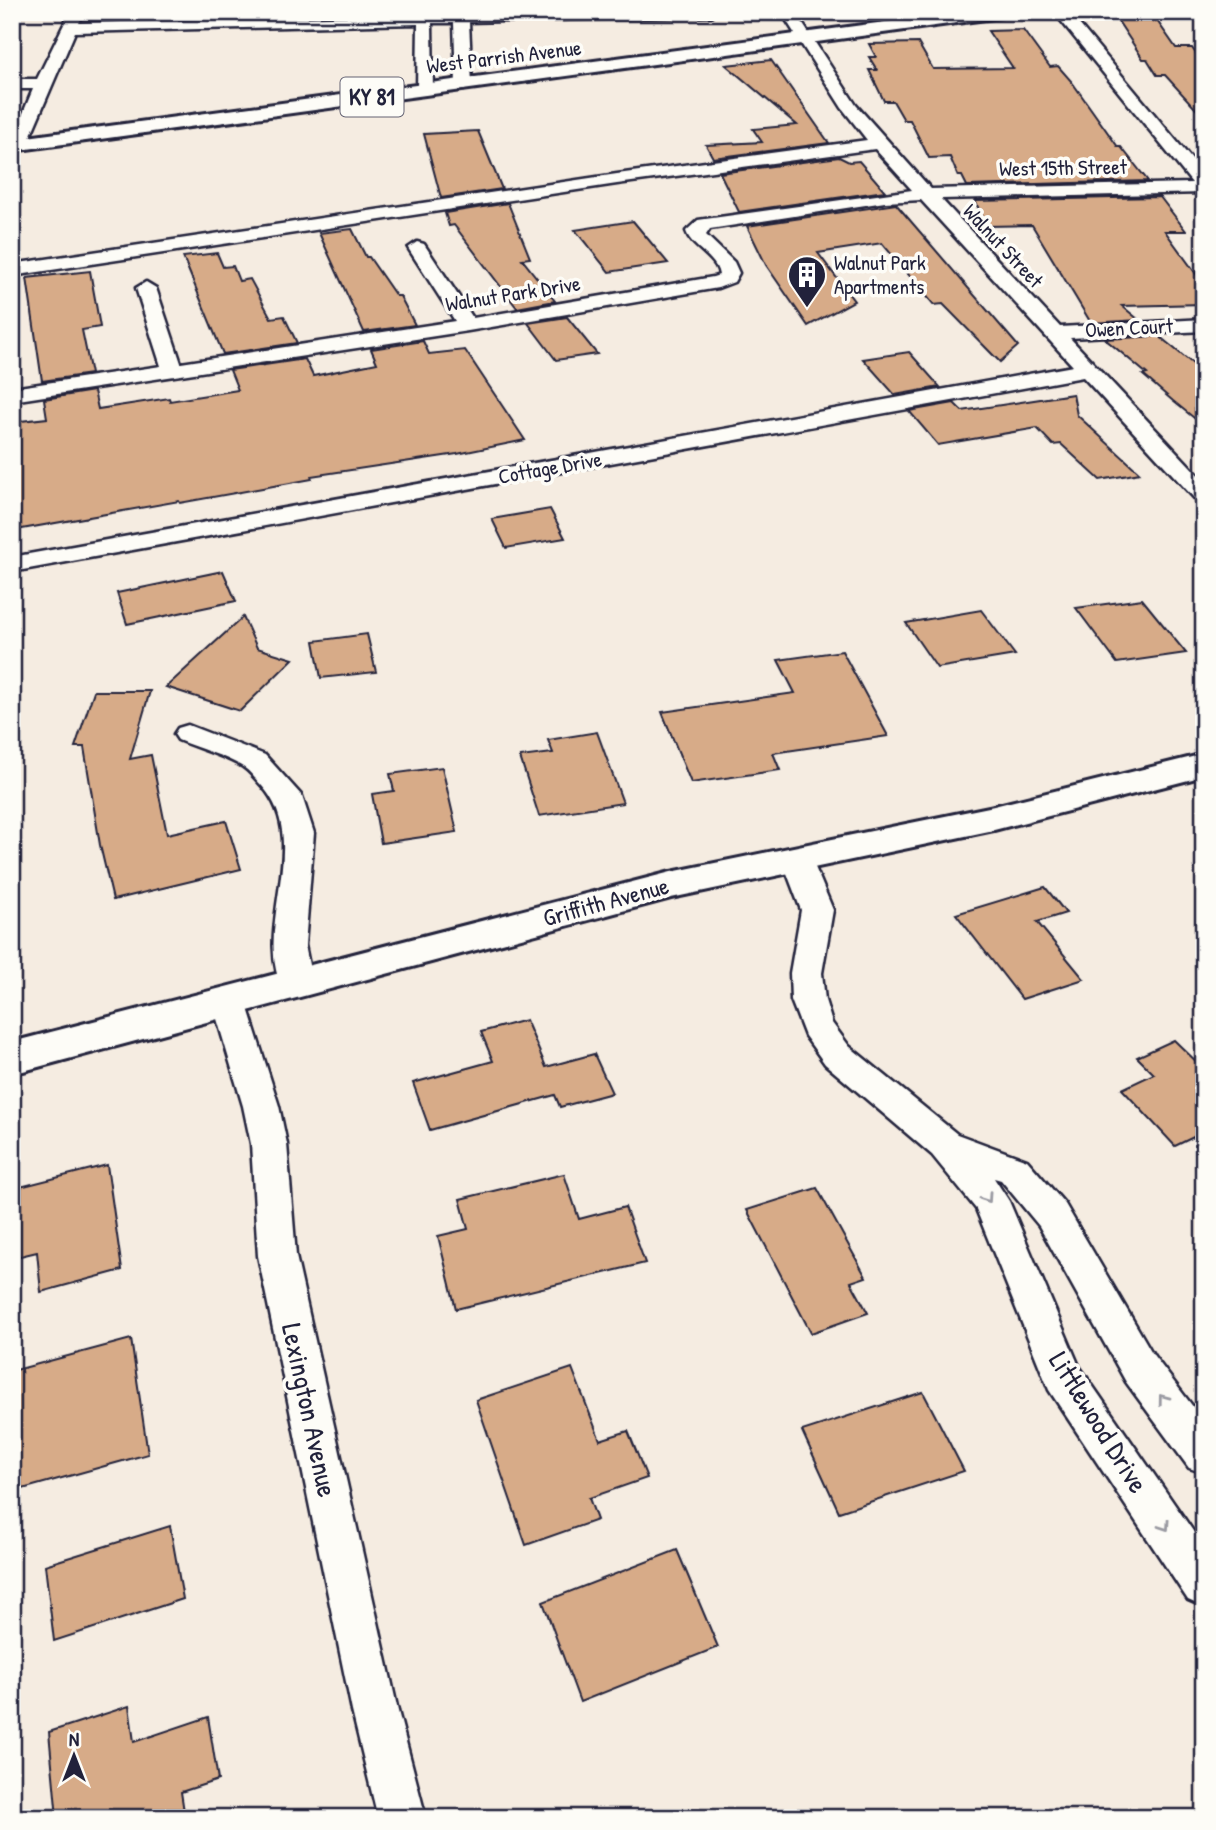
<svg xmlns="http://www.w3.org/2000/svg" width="1216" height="1830" font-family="'Patrick Hand',sans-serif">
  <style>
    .building { fill: #d7ab88; stroke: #22223b; stroke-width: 2 }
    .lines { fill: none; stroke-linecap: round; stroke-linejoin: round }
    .minor-casing { stroke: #22223b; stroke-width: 5 }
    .tertiary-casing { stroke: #22223b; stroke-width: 6 }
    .primary-casing { stroke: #22223b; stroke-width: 6 }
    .minor { fill: #fdfcf7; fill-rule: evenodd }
    .tertiary { fill: #fdfcf7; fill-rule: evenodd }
    .primary { fill: #fdfcf7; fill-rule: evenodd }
    .oneway { stroke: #9a9aa2 }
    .labels { text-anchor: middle; stroke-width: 7; stroke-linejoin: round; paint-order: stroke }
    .far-street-label { font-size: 21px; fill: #22223b; stroke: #fdfcf7 }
    .far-poi-label { font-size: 21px; fill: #22223b; stroke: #fdfcf7; text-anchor: start }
    .shield { fill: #fdfcf7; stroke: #646373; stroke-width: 2 }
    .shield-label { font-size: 23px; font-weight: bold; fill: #22223b }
    .street-label { font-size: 24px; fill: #22223b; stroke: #fdfcf7 }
    .near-street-label { font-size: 28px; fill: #22223b; stroke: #fdfcf7 }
  </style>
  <rect width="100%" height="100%" fill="#f5ece1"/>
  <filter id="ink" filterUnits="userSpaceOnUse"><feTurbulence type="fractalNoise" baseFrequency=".0143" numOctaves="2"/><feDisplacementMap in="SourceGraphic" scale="14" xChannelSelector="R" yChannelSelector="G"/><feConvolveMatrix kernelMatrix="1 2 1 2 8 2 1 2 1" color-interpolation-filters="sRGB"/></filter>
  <g filter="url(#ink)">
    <!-- building -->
    <g class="building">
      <path d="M1116,18h39l21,30h16l12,17v53l-39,-43h-8l-10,-16h-4z"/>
      <path d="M1023,30l27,37 8,-1 14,16 46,65h3l27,34 -181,5 -5,-10h-4l-8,-19 -21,1 -19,-38h-6l-11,-19h-9l-15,-31h8l-8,-13h7l-7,-13 49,-1 15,26 80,-1 -25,-37z"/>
      <path d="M771,60l58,83 -116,15 -7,-13 56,-3 -9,-13 44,-4 -71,-60z"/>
      <path d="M478,131l24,58 -61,9 -17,-64z"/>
      <path d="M839,157l10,5 10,-1 26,30 -146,21 -19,-39z"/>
      <path d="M1160,197l26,34h-21l39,54v19l-82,2 17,14 -48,3 -59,-98 -45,1 -12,-25z"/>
      <path d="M508,203l22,55 -8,1 33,42 -38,7 -63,-83 -5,1 -4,-13z"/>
      <path d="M896,204l122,142 -18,16 -57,-58 -9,1 -52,-62 -64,10 36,48 -46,25 -42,-61 -19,-39z"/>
      <path d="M633,221l35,42 -59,9 -34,-42z"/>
      <path d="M352,229l14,28h3l27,39h4l15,29 -51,7 -45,-99z"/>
      <path d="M217,253l6,14 10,-1 6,15 11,-2 21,39 13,-2 13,27 -74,11 -40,-97z"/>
      <path d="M90,271l10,56 -18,3 9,44 -49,7 -15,-103z"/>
      <path d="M567,317l30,37 -41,6 -28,-37z"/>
      <path d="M1159,336l45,37v53l-31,-25 -30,-26 4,-1 -42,-35z"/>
      <path d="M423,341l6,13 36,-4 60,90 -68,14 -146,22 1,3 -132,24 -1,-2 -163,29 -4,-25v-83l35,-4 -3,-19 50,-8 4,18 71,-11 1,3 68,-11 -8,-20 75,-11 8,17 64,-13 -6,-14z"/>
      <path d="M909,352l31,35 -45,8 -32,-36z"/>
      <path d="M1073,394l4,21 63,58 -40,7 -39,-36 -8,1 -16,-17 -99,17 -29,-34 45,-8 8,8z"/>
      <path d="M550,509l15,29 -59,10 -14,-29z"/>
      <path d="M223,571l13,30 -109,23 -10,-31z"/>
      <path d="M1142,599l44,54 -69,10 -41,-55z"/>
      <path d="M981,610l34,45 -78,13 -31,-45z"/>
      <path d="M243,617l14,31 36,11 -53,52 -74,-24z"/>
      <path d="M367,634l9,38 -55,6 -7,-37z"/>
      <path d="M842,651l46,85 -115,17 7,17 -89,13 -29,-71 133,-19 -17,-33z"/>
      <path d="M94,691h56l-20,68 21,-4 16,79 59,-13 15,48 -128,31 -13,-55 -16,-98h-9z"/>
      <path d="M597,732l26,71 -84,13 -19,-59 33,-4 -5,-13z"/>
      <path d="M442,767l15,65 -76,11 -9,-49 22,-3 -4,-17z"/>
      <path d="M1045,887l21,26 -29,9 47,57 -62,20 -66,-85z"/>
      <path d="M526,1020l20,47 48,-13 18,39 -52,14 -5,-12 -125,35 -17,-47 80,-22 -12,-29z"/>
      <path d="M1174,1040l30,29v63l-29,14 -53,-57 32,-15 -17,-17z"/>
      <path d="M107,1165l15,105 -81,22 -4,-40 -25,6v-69z"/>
      <path d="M564,1174l15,45 46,-12 20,56 -189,46 -18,-73 30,-7 -8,-30z"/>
      <path d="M817,1188l49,89 -15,5 17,31 -57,20 -64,-123z"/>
      <path d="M131,1339l17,115 -129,36 -7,-78v-41z"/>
      <path d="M572,1368l28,72 28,-9 19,47 -58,20 8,22 -71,25 -50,-145z"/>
      <path d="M923,1392l41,79 -125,41 -37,-81z"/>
      <path d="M170,1526l13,73 -129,42 -9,-76z"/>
      <path d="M677,1550l41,97 -138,55 -37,-100z"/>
      <path d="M129,1706l5,36 74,-25 10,63 -37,12 4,26h-128l-8,-86z"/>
    </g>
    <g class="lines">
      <defs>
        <g id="minor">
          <path d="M70,12h14l-5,11 339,-8v-3h14v3l22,-3h264l-7,4 -242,6 3,63 -8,5 -8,-5 -2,-62h-22l1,67 -8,5 -8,-5 1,-66 -343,8 -48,112 -8,5 -6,-1 -1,-8 21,-51h-21v-10h25z"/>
          <path d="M781,12h14l61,93 75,84 261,-6 -138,-171h15l135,162v19l-263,6 119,128 144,-8v12l-134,7 134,143v21l-8,-2 -113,-123 -1071,195v-15l1061,-191 -152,-166 -36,2 -175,27 -4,6 28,27 5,11 -5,9 -16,6 -250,43 -456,70v-13l149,-22 -25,-78 10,-6 10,6 25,75 274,-42 -47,-73 9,-6 7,2 49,74 240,-41 6,-2c-2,-18 -28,-27 -33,-44l12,-11 214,-30 -37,-41 -258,35 -605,92v-12l605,-90 250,-34 -25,-32z"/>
          <path d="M188,725l77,30 37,41 12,37 -9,112 8,40 -4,9 -12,3 -12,-3c-36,-65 29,-150 -23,-208 -6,-6 -12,-15 -19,-19 -19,-12 -44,-18 -65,-27l-4,-6 4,-6z"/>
          <path d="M797,850l11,3 4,7 21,50 -11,63 3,27 7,23 17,23 108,88 70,26 38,44 89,152 50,65v52l-15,-5 -63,-86 -87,-156 -38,-46 -7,-2 15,23 70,165 125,181v60l-16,-7 -139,-210 -73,-181 -44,-54 -107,-91 -20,-28 -14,-36 -1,-27 11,-63 -19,-50 4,-7z"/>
          <path d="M229,990l12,3 5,9 33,104 8,38 9,112 102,455 28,107h-48l-26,-107 -94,-455 -7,-112 -8,-38 -31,-104 5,-9z"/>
        </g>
        <path id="tertiary" d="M1204,754v22l-210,54 -323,68 -659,176v-32l659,-170 323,-66z"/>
        <path id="primary" d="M960,12h50l-9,5 -989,134v-12z"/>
      </defs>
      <!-- minor casing -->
      <use href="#minor" class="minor-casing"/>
      <!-- tertiary casing -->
      <use href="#tertiary" class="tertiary-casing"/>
      <!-- primary casing -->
      <use href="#primary" class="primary-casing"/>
      <!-- minor -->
      <use href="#minor" class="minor"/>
      <!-- tertiary -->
      <use href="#tertiary" class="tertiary"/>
      <!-- primary -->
      <use href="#primary" class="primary"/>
    </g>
    <!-- one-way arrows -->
    <defs><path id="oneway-chevron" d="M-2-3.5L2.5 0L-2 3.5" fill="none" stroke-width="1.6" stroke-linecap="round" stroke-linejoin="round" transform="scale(1.75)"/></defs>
    <g class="oneway">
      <use href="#oneway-chevron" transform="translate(987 1198) rotate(56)"/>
      <use href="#oneway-chevron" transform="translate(1163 1399) rotate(-127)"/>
      <use href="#oneway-chevron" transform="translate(1165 1526) rotate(56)"/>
    </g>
  </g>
  <!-- icons -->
  <defs>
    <symbol id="building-pin" viewBox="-11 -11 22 30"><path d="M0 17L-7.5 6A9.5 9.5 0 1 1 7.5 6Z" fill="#22223b" stroke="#fdfcf7"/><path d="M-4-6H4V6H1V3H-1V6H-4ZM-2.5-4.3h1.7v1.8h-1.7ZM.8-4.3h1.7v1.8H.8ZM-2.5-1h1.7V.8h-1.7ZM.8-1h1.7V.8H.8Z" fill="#fff"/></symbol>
  </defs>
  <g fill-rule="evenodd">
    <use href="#building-pin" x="785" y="253" width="44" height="60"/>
  </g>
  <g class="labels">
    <!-- far-street labels -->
    <g class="far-street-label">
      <text transform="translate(504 57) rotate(-7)" y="7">West Parrish Avenue</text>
      <text transform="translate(1063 168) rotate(-1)" y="7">West 15th Street</text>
      <text transform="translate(1003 246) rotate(47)" y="7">Walnut Street</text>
      <text transform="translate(513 294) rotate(-9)" y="7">Walnut Park Drive</text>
      <text transform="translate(1129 328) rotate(-3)" y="7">Owen Court</text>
      <text transform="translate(550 468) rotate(-10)" y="7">Cottage Drive</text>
    </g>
    <!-- far-poi labels -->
    <g class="far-poi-label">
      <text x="834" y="270">Walnut Park<tspan x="834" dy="24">Apartments</tspan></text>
    </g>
    <!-- shield labels -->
    <rect class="shield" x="340.5" y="77.5" width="63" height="39" rx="5"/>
    <g class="shield-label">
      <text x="372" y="105">KY 81</text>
    </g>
    <!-- street labels -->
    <g class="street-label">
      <text transform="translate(606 902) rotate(-15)" y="8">Griffith Avenue</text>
    </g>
    <!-- near-street labels -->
    <g class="near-street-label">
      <text transform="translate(310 1410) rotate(78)" y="10">Lexington Avenue</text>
      <text transform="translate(1099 1422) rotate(58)" y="10">Littlewood Drive</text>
    </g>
  </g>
  <!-- margin -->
  <rect width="1216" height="1830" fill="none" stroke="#fdfcf7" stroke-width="42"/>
  <rect x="21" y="21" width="1174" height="1788" fill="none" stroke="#22223b" stroke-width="2.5" filter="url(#ink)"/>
  <!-- north arrow -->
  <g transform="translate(74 1756)" stroke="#fdfcf7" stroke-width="5" paint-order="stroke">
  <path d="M0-5L12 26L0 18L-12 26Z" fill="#22223b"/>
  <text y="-10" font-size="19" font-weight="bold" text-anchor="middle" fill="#22223b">N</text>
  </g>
</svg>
